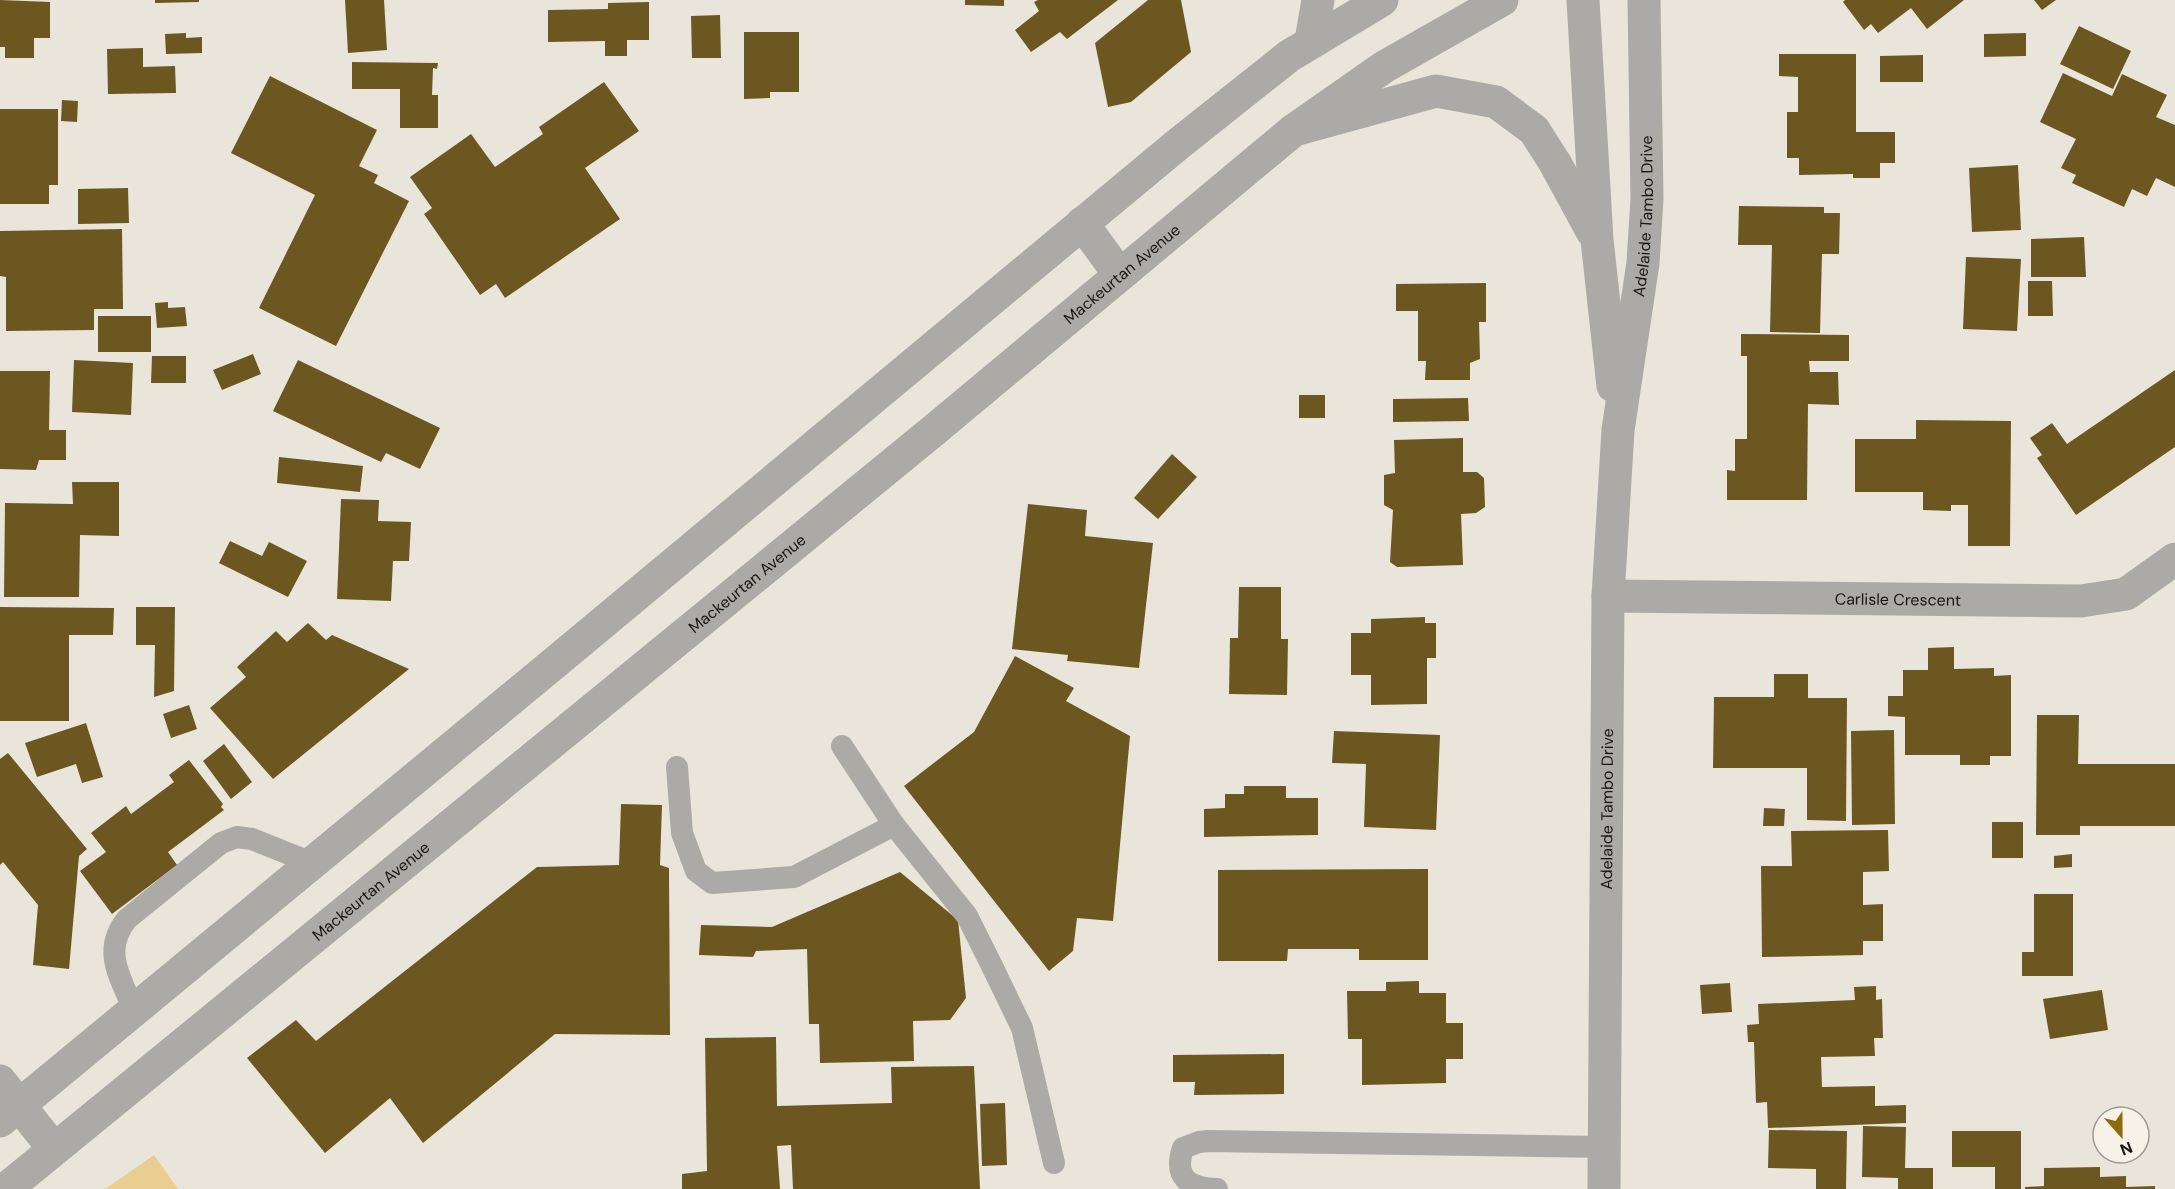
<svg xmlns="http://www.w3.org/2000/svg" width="2175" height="1189" font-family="'DM Sans',sans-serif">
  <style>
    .green { fill: #e9cd91 }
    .building { fill: #6d5721 }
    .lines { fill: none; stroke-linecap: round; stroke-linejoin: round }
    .service { stroke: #acaaa6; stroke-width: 22 }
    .minor { stroke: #acaaa6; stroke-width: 33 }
    .tertiary { stroke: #acaaa6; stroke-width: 33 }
    .labels { text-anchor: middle; stroke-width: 6; stroke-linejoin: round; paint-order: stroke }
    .street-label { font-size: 16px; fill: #181613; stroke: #f7f2e8 }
  </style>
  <rect width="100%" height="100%" fill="#eae5db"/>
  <!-- green -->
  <path class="green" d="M154,1155l24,34h-73z"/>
  <!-- building -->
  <g class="building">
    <path d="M0,0l50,2v36h-16v20h-29v-11h-5z"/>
    <path d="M155,0h44v2l-44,1z"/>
    <path d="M345,0h39l3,50 -39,3z"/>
    <path d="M965,0h39v6l-39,-1z"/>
    <path d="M1038,0h80l-51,39 -7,-7 -29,20 -16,-22 24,-19 -5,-9z"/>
    <path d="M1148,0h33l10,52 -60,50 -23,5 -13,-64z"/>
    <path d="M1845,0h119l-37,29 -16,-21 -33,25 -7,-9 -7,6 -21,-28z"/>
    <path d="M2034,0h22l-14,10z"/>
    <path d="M649,2v38h-22v16h-22v-15l-57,1v-32l60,-1v-6z"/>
    <path d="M720,15l1,43h-29l-1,-42z"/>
    <path d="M2079,26l52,25 -18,38 -53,-25z"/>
    <path d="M744,32h55v60h-29v6l-26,1z"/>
    <path d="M186,33v5l16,-1v16l-36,1 -1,-20z"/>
    <path d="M2026,33v23l-42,1v-23z"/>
    <path d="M143,48v19l32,-1 1,27 -68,1 -1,-45z"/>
    <path d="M1779,54h77v78h39v31h-15v15h-27v-4l-54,1v-17h-12v-46h11v-35l-19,-1z"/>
    <path d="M1923,55v27h-43v-26z"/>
    <path d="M352,62l86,1 -1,6 -4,-1 -1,27h6v33h-38v-39h-48z"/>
    <path d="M2063,73l49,23 10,-22 45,21 -11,22 19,8v62l-19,-9 -9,18 -15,-7 -8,18 -52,-24 4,-8 -15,-7 15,-29 -36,-17z"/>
    <path d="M270,76l107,54 -18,36 19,9 -4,8 35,18 -73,145 -77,-38 56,-113 -84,-42z"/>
    <path d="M604,82l35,49 -54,37 35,51 -115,79 -9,-14 -16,11 -56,-81 8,-6 -22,-31 61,-43 24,33 48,-33 -4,-7z"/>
    <path d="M62,100l16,1 -1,21 -16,-1z"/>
    <path d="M0,109h58v76h-9v19h-49z"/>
    <path d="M2018,165l3,65 -49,2 -3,-64z"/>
    <path d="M128,188l1,35 -51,1v-35z"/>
    <path d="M1739,206l85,1v6h16l-1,41h-17l-2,79 -50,-1 2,-87h-34z"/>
    <path d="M122,229l1,80h-29v21l-88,1v-54l-6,-1v-45z"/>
    <path d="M2084,237l2,40h-55v-38z"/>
    <path d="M1966,257l55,2 -4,72 -54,-2z"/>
    <path d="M2028,281h24l1,35h-25z"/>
    <path d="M1486,283v39h-7l1,37 -10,4v17h-45l1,-19h-8v-50h-22v-27z"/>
    <path d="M168,302v6l17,-1 2,19 -30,2 -2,-25z"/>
    <rect x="98" y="316" width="53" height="36"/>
    <path d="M1741,334l108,1v26h-40l1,11h28l1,33 -31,-1 -1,96h-80v-30l8,1v-32h12v-83h-6z"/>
    <path d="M253,354l8,20 -39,16 -9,-20z"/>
    <path d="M152,356h34v27h-35z"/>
    <path d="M74,360l59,3 -2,52 -59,-3z"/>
    <path d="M298,360l142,68 -20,41 -34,-16 -5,9 -108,-51z"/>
    <path d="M2175,370v77l-99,68 -39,-57 5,-3 -12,-17 22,-15 15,21z"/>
    <path d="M0,371h50l-1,59h17v30h-27l-3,10 -36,-1z"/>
    <rect x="1299" y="395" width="26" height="23"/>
    <path d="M1468,398l1,23 -76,1v-23z"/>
    <path d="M1916,420l95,1 -1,125h-42v-41h-17v6l-28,-1v-18h-68v-53h61z"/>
    <path d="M1463,438v34h14l7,6 1,29 -9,6 -15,1 2,51 -66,2 -7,-5 3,-52 -9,-5v-30l11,-2 -1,-33z"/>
    <path d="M1172,454l25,23 -39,42 -24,-21z"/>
    <path d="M279,457l84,9 -3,26 -83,-9z"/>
    <path d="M72,482h47v54l-39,-1 -1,62h-75l1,-94 68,1z"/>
    <path d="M341,499l38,1 -1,21 33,1 -2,39h-16l-2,40 -54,-2z"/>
    <path d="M1028,504l59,6 -2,26 68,7 -14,125 -72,-7 1,-6 -56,-6z"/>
    <path d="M230,541l32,15 7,-14 38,19 -19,36 -69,-34z"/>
    <path d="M1239,587h42v52h7l-1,56 -58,-1 1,-56h8z"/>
    <path d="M0,607l114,1 -1,27h-44v86h-69z"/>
    <path d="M136,607h39l-1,84 -20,6 1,-52h-19z"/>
    <path d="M1425,617v6h11v35h-9v46l-56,1v-30h-20v-42h20v-14z"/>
    <path d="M308,623l18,17 6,-5 77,34 -136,110 -63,-71 36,-31 -9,-10 39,-36 11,11z"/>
    <path d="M1954,647v22l40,-1v8l17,-1v81h-21v9h-30v-10h-55v-38l-17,-1v-20h15v-26h25v-22z"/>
    <path d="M1015,656l59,32 -8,13 64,35 -17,185 -36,-3 -4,33 -24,20 -145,-185 70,-54z"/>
    <path d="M1774,674h34v24h39l-1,123 -39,-1v-52h-94l1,-71h60z"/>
    <path d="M189,705l8,24 -26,9 -8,-24z"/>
    <path d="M2037,715h42l-1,49h97v62h-95v9h-44z"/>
    <path d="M86,723l17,54 -21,6 -6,-19 -39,13 -12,-34z"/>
    <path d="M1894,730l1,94 -43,1 -1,-94z"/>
    <path d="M1334,731l106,4 -4,95 -72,-3 2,-63 -34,-1z"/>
    <path d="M224,744l28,38 -21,17 -28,-38z"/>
    <path d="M8,753l79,96 -8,7 -10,113 -36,-4 5,-60 -35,-43 -3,3v-106z"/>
    <path d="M189,760l34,44 -2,3 3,3 -56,42 9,13 -65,49 -32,-43 26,-19 -15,-19 35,-27 5,8 43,-32 -5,-7z"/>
    <path d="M1244,786h42v12h32v37l-114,2v-28l21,-1v-14h19z"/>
    <path d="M621,804l41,1 -2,60 9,3 1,167 -115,-1 -132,109 -33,-45 -65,55 -78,-95 49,-38 20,21 221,-174 82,-2z"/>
    <path d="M1764,808l21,1 -1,17h-21z"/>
    <rect x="1992" y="822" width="31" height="36"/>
    <path d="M1888,830l1,41 -26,1v33l20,-1v37h-20v14l-101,2 -1,-91h31l-1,-35z"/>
    <path d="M2072,854v13l-18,1v-12z"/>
    <path d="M1428,869v91h-69v-11h-71l-1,12h-69v-91z"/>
    <path d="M900,872l58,48 8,78 -16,22 -37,1 1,40 -94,2 -1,-39h-10l-2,-75 -51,2 -3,6 -54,-2 2,-30 71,2z"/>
    <path d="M2034,894h39v82h-51v-24h12z"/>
    <path d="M1419,981v12h27v30h17v36h-17v24l-84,2v-46h-14l-1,-48h39v-9z"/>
    <path d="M1730,983l2,29 -30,2 -2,-29z"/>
    <path d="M1876,986v14l6,-1 1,39h-9l1,18 -54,1 1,30 53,-1v20l31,-1v18l-138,5 -1,-26 -11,1 -2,-61h-6l-1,-17 12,-1 -1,-20 97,-4 -1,-13z"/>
    <path d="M2102,990l6,40 -58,9 -7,-40z"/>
    <path d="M776,1037l1,69 115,-3 -1,-36 83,-1 6,123h-187l-2,-44 -14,1 3,43h-98v-15l25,-3 -2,-133z"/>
    <path d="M1284,1054v40l-90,1 1,-13h-22v-27z"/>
    <path d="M1005,1103l2,62 -25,1 -2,-62z"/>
    <path d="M1863,1126l43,1 -1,41h28v21h-35v-11l-36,-1z"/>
    <path d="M1769,1130l78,1 -1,58h-30v-20l-48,-1z"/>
    <path d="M1952,1131h69v58h-26v-22h-43z"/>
    <path d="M2100,1167v10l26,-1v11l29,-1v3h-130v-2l19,-1v-18z"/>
  </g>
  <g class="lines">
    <!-- service -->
    <g class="service">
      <path d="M842,746l52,79 73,91 24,48 31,64 32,135"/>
      <path d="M677,767l5,66 14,38 16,12 82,-6 100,-52"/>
      <path d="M134,1010c-13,-32 -33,-59 -7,-91l94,-76 16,-6 15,2 60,24"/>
      <path d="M1217,1189c-28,-1 -44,-11 -34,-41l16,-6 9,-1 396,6"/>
    </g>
    <!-- minor -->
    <g class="minor">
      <path d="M1311,41l7,-41"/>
      <path d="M1082,223l37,51"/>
      <path id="s1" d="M1608,596l473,5 45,-7 49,-35"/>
      <path d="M0,1081l54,68"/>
      <path d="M0,1121l546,-451 631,-525 112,-89 93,-56"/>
      <path id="s2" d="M6,1189l927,-758 361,-301 90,-63 118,-67"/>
    </g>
    <!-- tertiary -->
    <g class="tertiary">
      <path d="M1583,0l14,240 16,146"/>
      <path d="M1294,130l142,-39 60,11 38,28 21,33 37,68"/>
      <path id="s3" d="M1604,1189l4,-593 10,-166 25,-167 4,-64 -3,-199"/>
    </g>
  </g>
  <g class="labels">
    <!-- street labels -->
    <g class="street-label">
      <text dy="6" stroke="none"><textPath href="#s3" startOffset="975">Adelaide Tambo Drive</textPath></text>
      <text dy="6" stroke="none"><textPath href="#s2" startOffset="1443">Mackeurtan Avenue</textPath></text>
      <text dy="6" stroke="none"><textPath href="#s2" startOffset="957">Mackeurtan Avenue</textPath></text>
      <text dy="6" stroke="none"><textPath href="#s1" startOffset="290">Carlisle Crescent</textPath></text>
      <text dy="6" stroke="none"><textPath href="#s3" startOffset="380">Adelaide Tambo Drive</textPath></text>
      <text dy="6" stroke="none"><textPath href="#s2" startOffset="471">Mackeurtan Avenue</textPath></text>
    </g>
  </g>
  <!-- north arrow -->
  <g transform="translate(2121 1135) rotate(159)"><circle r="28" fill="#f7f2e8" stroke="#9e9a93" stroke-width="1.5"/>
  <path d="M0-4.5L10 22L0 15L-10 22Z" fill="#8c6a0b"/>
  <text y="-9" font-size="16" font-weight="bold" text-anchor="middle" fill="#181613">N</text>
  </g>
</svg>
